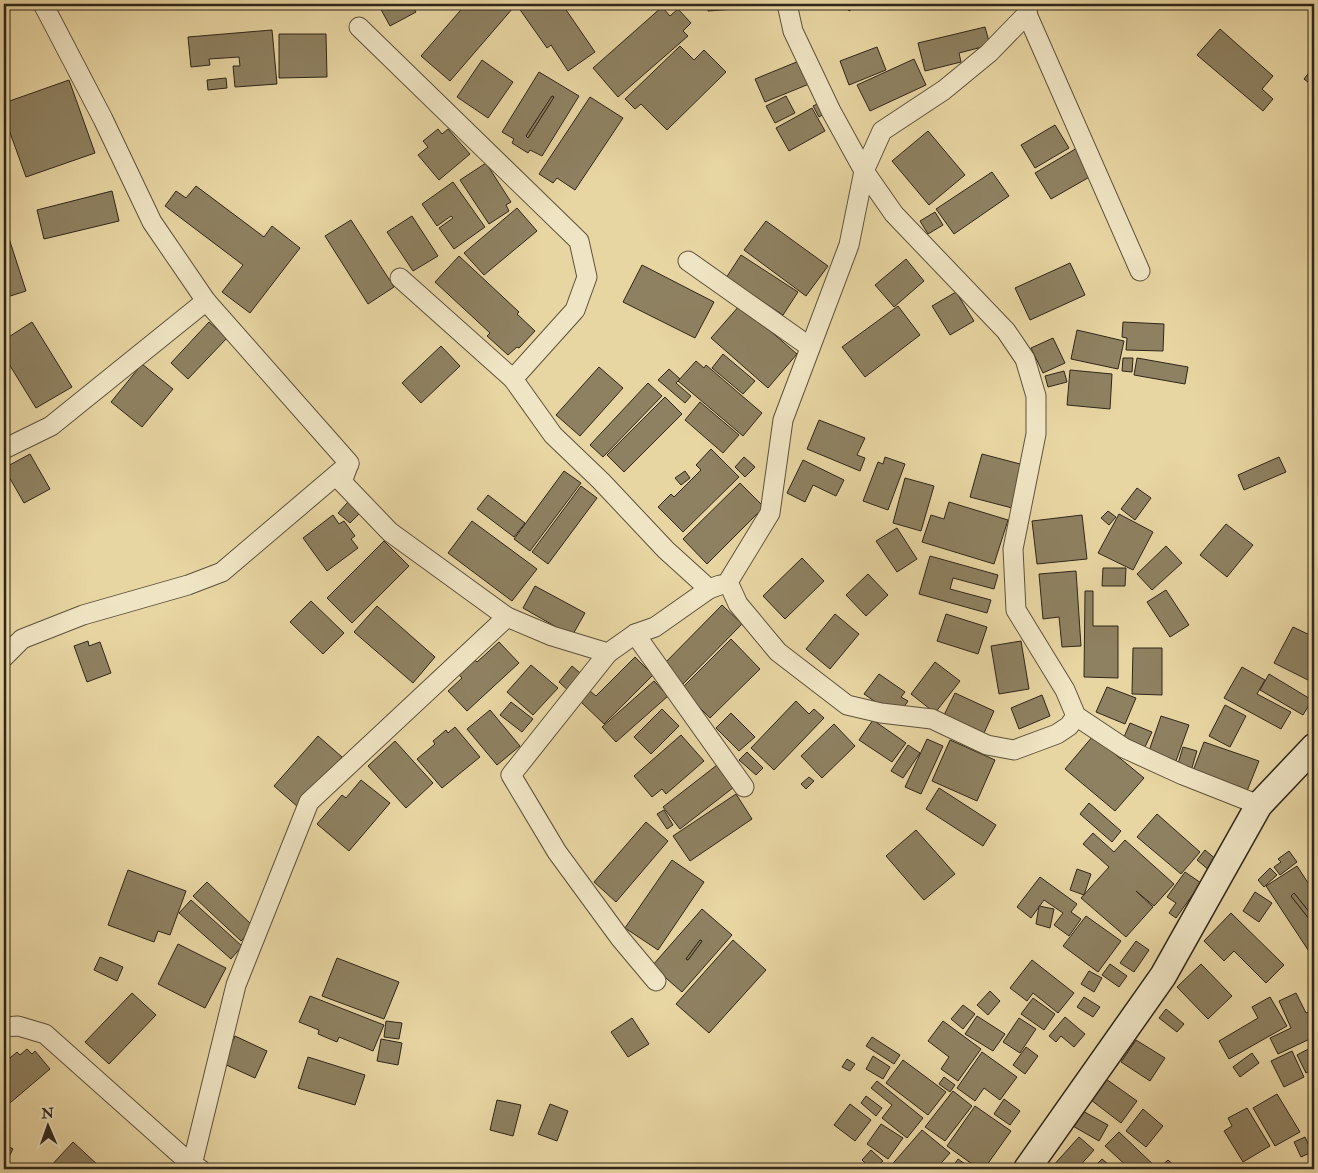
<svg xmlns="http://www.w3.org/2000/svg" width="1318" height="1173" font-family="'IM FELL Double Pica',serif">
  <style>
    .building { fill: #8e8161; stroke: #2e261b; fill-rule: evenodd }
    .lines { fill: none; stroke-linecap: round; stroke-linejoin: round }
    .street-casing { stroke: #5c523d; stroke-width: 21 }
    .secondary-casing { stroke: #2e261b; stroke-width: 29 }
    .street { stroke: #efe4c3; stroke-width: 19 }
    .secondary { stroke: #efe4c3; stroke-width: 26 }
  </style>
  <rect width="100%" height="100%" fill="#e7d5a2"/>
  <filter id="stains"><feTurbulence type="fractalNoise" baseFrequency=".004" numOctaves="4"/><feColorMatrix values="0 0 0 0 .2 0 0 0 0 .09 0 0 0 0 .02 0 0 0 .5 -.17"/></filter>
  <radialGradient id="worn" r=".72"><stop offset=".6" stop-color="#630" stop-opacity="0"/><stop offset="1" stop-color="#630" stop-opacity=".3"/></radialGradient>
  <!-- building -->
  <g class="building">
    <path d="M378,4h33l5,8 -26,14z"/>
    <path d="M466,4h42l5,4 -63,73 -29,-25z"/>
    <path d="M516,4h46l33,48 -27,19 -17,-26 -4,3z"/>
    <path d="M707,4h70v2l-69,5z"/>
    <path d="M844,4h15l-10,7z"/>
    <path d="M662,7l8,9 8,-7 13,14 -8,8 5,5 -70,61 -25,-29z"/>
    <path d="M985,27l5,18 -31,8 2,9 -36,9 -7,-28z"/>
    <path d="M1220,29l53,47 -11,13 11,10 -10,12 -66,-56z"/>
    <path d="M272,30l5,54 -42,3 -2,-21h7l-1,-9 -30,2 1,6 -19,2 -3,-30z"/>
    <path d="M279,34h47l1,43 -48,1z"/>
    <path d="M680,46l14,14 10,-10 22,22 -59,58 -26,-26 -6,5 -10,-10z"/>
    <path d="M877,47l9,23 -37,15 -9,-24z"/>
    <path d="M914,59l12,26 -56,26 -13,-26z"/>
    <path d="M482,60l31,22 -25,36 -31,-21z"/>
    <path d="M799,61l10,23 -44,18 -10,-23z"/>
    <path d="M1314,66v21l-10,-8z"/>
    <path d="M539,72l40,24 -37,60 -12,-6 -2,3 -16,-10 2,-4 -12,-7zM552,96l2,1 -26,41 -2,-2z"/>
    <path d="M226,78l1,10 -19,2 -1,-10z"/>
    <path d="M69,80l26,73 -69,24 -22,-61v-13z"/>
    <path d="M552,96l2,1 -26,41 -2,-2z"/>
    <path d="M786,96l9,17 -20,10 -9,-17z"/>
    <path d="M590,97l33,21 -48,72 -18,-12 -4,5 -14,-9z"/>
    <path d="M822,102l5,10 -8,5 -6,-11z"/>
    <path d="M812,108l13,23 -36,20 -13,-23z"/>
    <path d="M1055,125l14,23 -34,20 -14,-23z"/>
    <path d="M438,129l4,5 6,-5 22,25 -31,26 -21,-25 10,-8 -5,-6z"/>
    <path d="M928,131l37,44 -36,30 -37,-44z"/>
    <path d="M1077,148l16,27 -42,24 -16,-26z"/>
    <path d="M486,163l25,39 -5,3 3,6 -20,13 -29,-44z"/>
    <path d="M992,172l17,24 -55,38 -18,-25z"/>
    <path d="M453,182l32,45 -31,22 -15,-21 14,-10 -2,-2 -14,10 -15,-22z"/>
    <path d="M196,186l68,51 8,-11 28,22 -50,65 -28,-21 21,-27 -78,-59 11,-15 10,7z"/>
    <path d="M112,191l7,30 -75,18 -7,-29z"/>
    <path d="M517,208l20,23 -53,44 -20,-22z"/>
    <path d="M935,212l8,13 -15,9 -8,-13z"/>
    <path d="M412,216l26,40 -25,15 -26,-39z"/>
    <path d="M351,220l43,67 -26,17 -43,-68z"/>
    <path d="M766,221l62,45 -22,30 -62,-46z"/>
    <path d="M4,223l22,68 -22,7z"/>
    <path d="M741,255l57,37 -15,23 -57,-37z"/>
    <path d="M459,256l60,56 -2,2 18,17 -16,17 -2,-1 -9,8 -21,-19 3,-3 -55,-51z"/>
    <path d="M906,259l18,22 -30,26 -19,-22z"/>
    <path d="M1070,263l15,32 -55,25 -15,-32z"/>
    <path d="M642,265l72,37 -19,36 -72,-36z"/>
    <path d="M956,292l18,29 -24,14 -18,-29z"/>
    <path d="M740,305l57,49 -29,34 -57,-50z"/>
    <path d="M898,306l22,29 -55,42 -23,-30z"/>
    <path d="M32,322l40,65 -36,21 -32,-52v-16z"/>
    <path d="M209,322l18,16 -39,41 -17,-16z"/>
    <path d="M1123,322l41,2 -1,27 -37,-1 1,-12 -5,-1z"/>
    <path d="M1077,330l47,11 -6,28 -47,-10z"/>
    <path d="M1053,338l12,25 -22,10 -12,-25z"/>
    <path d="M441,346l19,20 -39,37 -19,-20z"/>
    <path d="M723,354l32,27 -12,13 -31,-26z"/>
    <path d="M1123,358h10l-1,14 -10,-1z"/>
    <path d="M1137,358l51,9 -3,17 -51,-9z"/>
    <path d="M696,361l8,7 2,-3 56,48 -19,23 -65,-55z"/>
    <path d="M142,364l31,25 -31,38 -31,-25z"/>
    <path d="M599,367l24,21 -43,48 -24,-21z"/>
    <path d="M669,369l11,10 -4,4 15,13 -6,7 -27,-23z"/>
    <path d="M1070,370l42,4 -2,35 -43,-4z"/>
    <path d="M1064,371l3,11 -19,5 -3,-11z"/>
    <path d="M648,383l14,13 -59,61 -13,-12z"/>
    <path d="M665,397l17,17 -58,58 -17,-17z"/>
    <path d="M700,402l39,33 -16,18 -38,-33z"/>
    <path d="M819,420l46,18 -8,17 8,3 -5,13 -53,-22z"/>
    <path d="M711,449l28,28 -56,55 -25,-25 13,-13 3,3 27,-27 -5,-5z"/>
    <path d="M30,454l20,35 -26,14 -20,-35z"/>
    <path d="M982,454l42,11 -12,43 -42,-11z"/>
    <path d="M744,457l11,10 -10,10 -10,-10z"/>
    <path d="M885,457l20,7 -17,46 -25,-9 15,-39 5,2z"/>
    <path d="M1279,457l7,15 -42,18 -6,-15z"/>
    <path d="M803,460l41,20 -8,16 -23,-11 -8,17 -18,-9z"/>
    <path d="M564,471l17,12 -51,68 -16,-12z"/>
    <path d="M685,471l5,7 -9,7 -6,-7z"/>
    <path d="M905,478l29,8 -13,45 -28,-8z"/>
    <path d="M740,483l24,24 -57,57 -24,-25z"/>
    <path d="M581,486l16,12 -49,66 -16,-12z"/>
    <path d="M1137,488l14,10 -16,22 -14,-11z"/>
    <path d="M488,495l37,28 -11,14 -37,-28z"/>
    <path d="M349,501l12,11 -11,11 -12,-10z"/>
    <path d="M949,502l59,18 -14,44 -72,-22 9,-27 13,4z"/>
    <path d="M1108,511l8,6 -7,8 -8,-7z"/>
    <path d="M1119,514l34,18 -20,38 -35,-17z"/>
    <path d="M333,515l6,9 5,-3 11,15 -4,3 7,9 -31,23 -24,-33z"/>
    <path d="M1082,515l5,44 -50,5 -5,-43z"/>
    <path d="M472,521l65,48 -25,32 -64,-48z"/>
    <path d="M1226,524l27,21 -26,32 -27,-22z"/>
    <path d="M897,528l20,31 -20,13 -21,-31z"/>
    <path d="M384,541l25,25 -57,57 -25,-25z"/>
    <path d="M1166,546l16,17 -30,27 -15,-16z"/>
    <path d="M930,556l68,19 -4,14 -41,-11 -3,11 41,11 -4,13 -68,-19z"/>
    <path d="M802,558l22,23 -39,38 -22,-23z"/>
    <path d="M1103,568h23l-1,18h-23z"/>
    <path d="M1076,571l5,75 -19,1 -3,-30 -16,2 -4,-45z"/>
    <path d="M868,574l20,21 -22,21 -20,-21z"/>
    <path d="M535,586l50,27 -13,23 -49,-28z"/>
    <path d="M1166,590l23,35 -19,12 -23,-35z"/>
    <path d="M1085,591h8v35h25v52l-34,-1z"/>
    <path d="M311,601l33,32 -21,21 -33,-32z"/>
    <path d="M722,605l20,19 -60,61 -20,-19z"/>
    <path d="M377,606l58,51 -22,26 -59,-51z"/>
    <path d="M835,614l24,20 -29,35 -24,-20z"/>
    <path d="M946,614l41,13 -9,27 -41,-13z"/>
    <path d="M1293,627l21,10v31l-6,12 -34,-17z"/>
    <path d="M731,639l29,30 -50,49 -29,-29z"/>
    <path d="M88,641l1,5 11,-4 11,31 -24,9 -13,-36z"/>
    <path d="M1021,641l8,48 -30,5 -8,-48z"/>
    <path d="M499,642l20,21 -52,48 -19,-20 14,-13 -5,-5 17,-14 3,3z"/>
    <path d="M1133,648h29v47l-30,-1z"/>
    <path d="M635,657l18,18 -49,49 -24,-23 10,-10 6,5z"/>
    <path d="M935,662l25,19 -25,32 -24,-19z"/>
    <path d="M531,665l27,23 -25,27 -26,-23z"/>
    <path d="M572,666l14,12 -14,16 -13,-12z"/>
    <path d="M1242,667l23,13 -8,14 34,18 -10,17 -57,-31z"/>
    <path d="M879,674l26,18 -4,5 7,4 -8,12 -10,-1 -26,-18z"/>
    <path d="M1269,674l43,26 -9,15 -43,-25z"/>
    <path d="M654,681l14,15 -52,46 -14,-15z"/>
    <path d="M1107,687l29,11 -11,26 -29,-12z"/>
    <path d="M955,693l39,18 -10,22 -40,-18z"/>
    <path d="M1042,695l8,21 -31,13 -8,-21z"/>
    <path d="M796,701l13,13 5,-5 10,9 -50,52 -23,-22z"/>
    <path d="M511,702l22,17 -11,13 -22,-17z"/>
    <path d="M1225,705l21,11 -16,31 -21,-11z"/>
    <path d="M662,709l17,17 -28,28 -17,-17z"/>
    <path d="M490,710l30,36 -23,19 -30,-36z"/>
    <path d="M731,713l24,24 -16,14 -23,-23z"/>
    <path d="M1161,716l28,9 -13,36 -27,-10z"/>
    <path d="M873,720l33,23 -14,19 -33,-22z"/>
    <path d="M1130,723l22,9 -7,15 -21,-10z"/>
    <path d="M834,724l21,22 -33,32 -21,-22z"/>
    <path d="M455,727l25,30 -38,31 -25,-29 18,-15 -2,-3 13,-11 2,3z"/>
    <path d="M681,735l23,26 -38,33 -4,-5 -10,8 -18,-21z"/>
    <path d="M318,736l24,21 -44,50 -24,-21z"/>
    <path d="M1093,736l51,42 -29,33 -50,-42z"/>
    <path d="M927,739l16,7 -22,48 -16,-7z"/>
    <path d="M950,740l45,20 -18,41 -45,-20z"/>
    <path d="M395,741l38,42 -27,25 -38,-42z"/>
    <path d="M1204,742l55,19 -12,30 -54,-20z"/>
    <path d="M908,745l12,8 -17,25 -12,-7z"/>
    <path d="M1183,747l14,4 -6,20 -14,-4z"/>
    <path d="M747,752l16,16 -7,7 -17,-15z"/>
    <path d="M717,765l17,22 -54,42 -17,-22z"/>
    <path d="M809,777l5,4 -8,8 -5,-5z"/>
    <path d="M361,780l29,23 -41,48 -32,-27 25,-29 4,3z"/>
    <path d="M939,788l57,37 -13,21 -57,-37z"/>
    <path d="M736,794l16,25 -62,42 -17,-25z"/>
    <path d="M1089,803l32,28 -9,11 -32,-28z"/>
    <path d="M664,810l9,15 -6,4 -10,-15z"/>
    <path d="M1157,814l43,38 -19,22 -44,-37z"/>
    <path d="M646,822l22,19 -52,61 -22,-20z"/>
    <path d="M916,830l39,44 -31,26 -38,-44z"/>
    <path d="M1093,833l21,19 11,-12 49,44 -20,22 -18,-15 17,16 -27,30 -45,-39 28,-31 -26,-23z"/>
    <path d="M1205,850l13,11 -8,10 -13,-11z"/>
    <path d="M1289,851l8,11 -17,13 -6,-8 7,-5 -3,-3z"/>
    <path d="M672,860l32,22 -46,68 -33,-22z"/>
    <path d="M1297,866l17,26v26l-20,-25 -3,3 23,29v34l-48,-73z"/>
    <path d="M1270,868l7,7 -13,12 -6,-7z"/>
    <path d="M1077,869l14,5 -7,21 -14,-5z"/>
    <path d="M128,870l58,21 -16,44 -12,-4 -4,11 -46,-17z"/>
    <path d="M1185,872l16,11 -25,35 -7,-5 7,-10 -9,-6z"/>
    <path d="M1040,877l37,27 -6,8 10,7 -12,17 -15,-11 9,-12 -19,-13 -13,18 -14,-11z"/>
    <path d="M207,882l47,45 -13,14 -48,-45z"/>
    <path d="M1255,892l17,11 -13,19 -16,-11z"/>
    <path d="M1294,893l20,25v7l-23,-29z"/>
    <path d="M191,900l51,46 -11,13 -52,-46z"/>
    <path d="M1039,906l15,3 -4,19 -14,-4z"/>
    <path d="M702,909l30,26 -50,57 -30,-26zM700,940l2,1 -14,19 -2,-1z"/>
    <path d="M1231,913l53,52 -18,18 -32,-32 -10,10 -20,-20z"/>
    <path d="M1086,916l35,25 -23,31 -35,-26z"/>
    <path d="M700,940l2,1 -14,19 -2,-1z"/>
    <path d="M733,940l33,30 -57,63 -33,-29z"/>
    <path d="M1136,941l13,9 -15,22 -14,-9z"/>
    <path d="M178,944l48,24 -21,40 -47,-24z"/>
    <path d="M100,957l23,10 -6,14 -23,-11z"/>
    <path d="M337,958l62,24 -15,37 -62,-23z"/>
    <path d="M1032,960l42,33 -16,20 -25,-20 -6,8 -17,-13z"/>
    <path d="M1110,964l17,12 -8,11 -17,-12z"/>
    <path d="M1201,964l31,32 -24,23 -31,-32z"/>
    <path d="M1089,971l13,7 -8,14 -13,-8z"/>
    <path d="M990,991l10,10 -12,14 -11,-10z"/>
    <path d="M132,993l24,22 -47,49 -24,-22z"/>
    <path d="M1296,993l10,20 8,-4v28l-36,17 -8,-16 21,-10 -12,-27z"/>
    <path d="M310,996l74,29 -11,26 -34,-14 -2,5 -19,-8 1,-4 -20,-8z"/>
    <path d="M1084,997l16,10 -7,10 -16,-10z"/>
    <path d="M1270,997l17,29 -58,33 -10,-18 39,-23 -6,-11z"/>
    <path d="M1033,998l22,16 -11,16 -23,-16z"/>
    <path d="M963,1005l12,9 -12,15 -12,-10z"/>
    <path d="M1166,1009l18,15 -7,8 -18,-14z"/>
    <path d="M977,1016l28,18 -12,17 -28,-17z"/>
    <path d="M1065,1017l20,17 -11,13 -13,-11 -5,6 -7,-6z"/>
    <path d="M632,1018l17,26 -21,13 -17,-25z"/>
    <path d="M1019,1018l17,11 -16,24 -17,-11z"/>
    <path d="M386,1021l16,2 -3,16 -15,-2z"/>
    <path d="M943,1021l38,28 -23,32 -17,-12 8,-12 -21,-16z"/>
    <path d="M235,1036l32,15 -12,27 -33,-15z"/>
    <path d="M872,1037l28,18 -6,9 -28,-18z"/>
    <path d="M381,1039l21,4 -4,22 -21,-4z"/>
    <path d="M1136,1040l29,18 -15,23 -29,-19z"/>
    <path d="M1314,1046v23l-8,4 -9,-18z"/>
    <path d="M1026,1047l12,9 -13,18 -12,-9z"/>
    <path d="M27,1049l5,5 3,-3 15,18 -46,39v-45l13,-11 3,3z"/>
    <path d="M1292,1051l12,26 -20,10 -13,-26z"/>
    <path d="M982,1052l35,25 -17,23 -16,-12 -9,13 -18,-13z"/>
    <path d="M1252,1053l7,10 -19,14 -7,-10z"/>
    <path d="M873,1056l17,11 -7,12 -17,-10z"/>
    <path d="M308,1057l57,18 -10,30 -57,-17z"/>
    <path d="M847,1059l8,5 -5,7 -8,-4z"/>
    <path d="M903,1060l43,32 -18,23 -42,-32z"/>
    <path d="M944,1077l11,8 -5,7 -11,-8z"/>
    <path d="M1106,1079l31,22 -16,22 -30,-23z"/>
    <path d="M877,1081l46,37 -16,20 -25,-20 10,-13 -21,-17z"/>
    <path d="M953,1091l19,15 -27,35 -20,-14z"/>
    <path d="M1277,1094l23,38 -25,14 -22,-38z"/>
    <path d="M866,1096l16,12 -6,8 -15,-13z"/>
    <path d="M1004,1099l16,12 -10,14 -16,-11z"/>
    <path d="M497,1100l24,5 -8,31 -23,-6z"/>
    <path d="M550,1104l18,7 -11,30 -19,-7z"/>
    <path d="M850,1104l21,16 -16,21 -21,-16z"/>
    <path d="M975,1106l36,25 -27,38h-5l-32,-23z"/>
    <path d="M1247,1108l23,38 -27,16 -19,-31 8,-5 -4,-8z"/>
    <path d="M1079,1109l29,16 -9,16 -28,-16z"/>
    <path d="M1143,1109l20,17 -17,21 -20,-16z"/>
    <path d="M881,1124l22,14 -15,21 -21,-15z"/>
    <path d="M922,1130l28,23 -14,16h-48z"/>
    <path d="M1119,1132l39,37h-28l-25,-23z"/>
    <path d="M1079,1137l15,13 -17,19h-22l-3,-2z"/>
    <path d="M1305,1137l7,15 -11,5 -7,-15z"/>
    <path d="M4,1138l3,2 -2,4 8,5 -9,17z"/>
    <path d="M73,1142l26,24 -3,3h-48z"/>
    <path d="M871,1150l12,11 -9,8h-3l-9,-9z"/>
    <path d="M958,1159l14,10h-21z"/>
    <path d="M1102,1159l12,10h-22z"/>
    <path d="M1168,1160l10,9h-20z"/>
  </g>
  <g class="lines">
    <defs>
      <g id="street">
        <path d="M43,4l60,115 49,103 54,79 143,162 -7,19 48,50 117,85 45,19 56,17 27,-19 20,-7 54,-38"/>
        <path d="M787,4l6,27 38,80 33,60 30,43 112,117 19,28 11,37v38l-23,115 3,61 49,80 11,26 48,32 59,27 76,30"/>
        <path d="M1028,4l-1,10 -38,39 -45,37 -62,41 -18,40 -15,74 -66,175 -13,93 -42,69 10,22 40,48 69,53 34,8 51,6 55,26 27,5 43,-16 12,-8 7,-10"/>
        <path d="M1027,14l113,257"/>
        <path d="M359,27l220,214 8,36 -12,33 -62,69"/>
        <path d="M688,261l122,86"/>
        <path d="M400,278l113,101 40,56 48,46 65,69 43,39 11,-4"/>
        <path d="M4,449l47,-23 155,-125"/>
        <path d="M635,634l109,153"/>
        <path d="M608,653l-97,122 46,77 63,86 36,43"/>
        <path d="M4,657l18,-18 61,-24 105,-30 34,-13 127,-108"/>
        <path d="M4,1027l14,-1 27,8 147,131 8,4"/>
        <path d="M192,1165l44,-180 73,-183 198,-185"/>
      </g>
      <path id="secondary" d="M1027,1169l136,-193 96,-171 55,-58"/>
    </defs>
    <!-- street casing -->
    <use href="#street" class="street-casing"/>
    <!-- secondary casing -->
    <use href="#secondary" class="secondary-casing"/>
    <!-- street -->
    <use href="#street" class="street"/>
    <!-- secondary -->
    <use href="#secondary" class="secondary"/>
  </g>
  <!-- margin -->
  <rect width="1318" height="1173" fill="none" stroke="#e7d5a2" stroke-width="20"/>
  <rect x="5" y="5" width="1308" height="1163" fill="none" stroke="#2e261b" stroke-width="2.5"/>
  <rect x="10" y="10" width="1298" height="1153" fill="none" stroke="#2e261b"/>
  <!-- north arrow -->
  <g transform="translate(48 1126) rotate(358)" stroke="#efe4c3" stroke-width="4" paint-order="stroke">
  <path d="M0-4L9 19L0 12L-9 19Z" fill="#2e261b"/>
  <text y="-8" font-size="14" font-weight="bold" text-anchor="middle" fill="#2e261b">N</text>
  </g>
  <rect width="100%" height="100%" filter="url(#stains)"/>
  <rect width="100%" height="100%" fill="url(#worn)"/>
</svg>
